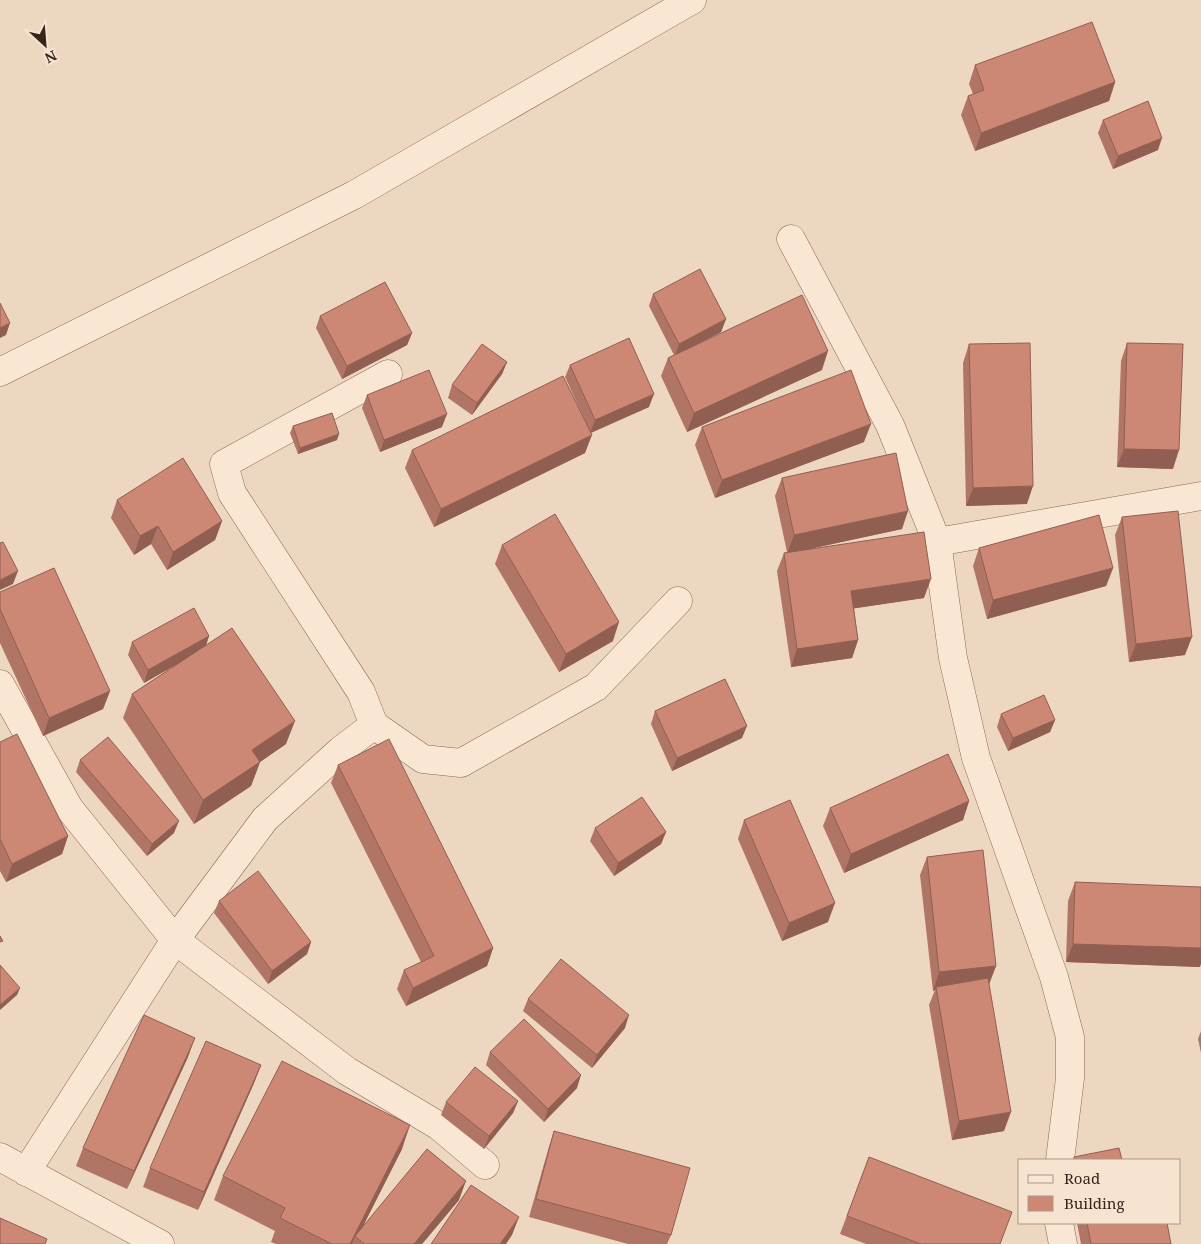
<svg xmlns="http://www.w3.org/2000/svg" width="1201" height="1244" font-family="'Noto Serif',serif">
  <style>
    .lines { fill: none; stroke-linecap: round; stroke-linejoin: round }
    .street-casing { stroke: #886758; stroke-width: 29 }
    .street { stroke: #f9e6d3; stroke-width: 28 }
    .wall { fill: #b07565 }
    .shaded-wall { fill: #905f52 }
    .building { fill: #cd8875; stroke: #905f52 }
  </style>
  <rect width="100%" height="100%" fill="#eed7c0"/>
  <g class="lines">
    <defs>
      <g id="street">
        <path d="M791,239l99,186 47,117 16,116 23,100 78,219 16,60v41l-10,82"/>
        <path d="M0,372l354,-177 338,-195"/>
        <path d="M388,374l-164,90 8,29 129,199 13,33 49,34 38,4 135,-76 82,-86"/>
        <path d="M937,542l264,-46"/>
        <path d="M0,684l69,124 106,132 172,131 92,55 46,39"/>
        <path d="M0,1157l160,87"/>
        <path d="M26,1172l149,-232 90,-121 76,-69 33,-25"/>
        <path d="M1059,1223l4,21"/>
      </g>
    </defs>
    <!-- street casing -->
    <use href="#street" class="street-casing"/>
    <!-- street -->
    <use href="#street" class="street"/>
  </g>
  <!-- wall -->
  <g class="wall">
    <path d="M975,65l140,17 -6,19 -134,50 -14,-36 7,-19 5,-2 -4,-10z"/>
    <path d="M1103,120l55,30 -45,19 -15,-36z"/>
    <path d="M653,294l73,25 -5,13 -20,10 121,28 -135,62 -26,-56 7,-18 6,-3 -25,-49z"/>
    <path d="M320,316l92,17 -5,12 -65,34 -26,-51z"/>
    <path d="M1127,343l46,126 -56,-2 4,-106z"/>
    <path d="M969,344l58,160 -61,2 -3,-143z"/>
    <path d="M507,362l-5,12 -30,41 -24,-17 4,-13z"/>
    <path d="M570,365l79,42 -58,26 -6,20 -151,74 -29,-59 7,-18 174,-27 -21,-46z"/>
    <path d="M367,395l75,32 -62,25 -18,-44z"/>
    <path d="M293,426l44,14 -39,14 -8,-21z"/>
    <path d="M702,427l162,15 -149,56 -20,-53z"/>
    <path d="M782,478l120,51 -90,19 112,50 -70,10 4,32 -6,18 -61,9 -14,-96 7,-18 3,-1 -12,-56z"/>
    <path d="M117,500l105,21 -7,19 -48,30 -16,-26 -17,11 -23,-37z"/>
    <path d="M1122,517l63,138 -56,7 -14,-127z"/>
    <path d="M502,545l111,96 -54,31 -64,-108z"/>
    <path d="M979,548l134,20 -7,18 -119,33 -14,-53z"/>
    <path d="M0,592l110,99 -7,18 -60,27 -43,-93z"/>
    <path d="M209,636l-3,9 80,99 -26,18 -9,24 -57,38 -71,-106 9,-24 47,-31 -35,20 -16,-28 4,-13z"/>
    <path d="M655,711l87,27 -70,33 -21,-47z"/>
    <path d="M1001,714l54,6 -5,12 -42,19 -11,-24z"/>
    <path d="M0,742l68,94 -6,18 -56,28 -6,-11z"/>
    <path d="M80,760l94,73 -27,23 -71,-84z"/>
    <path d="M338,765l155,183 -6,18 -81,40 -9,-17 7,-19 17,-8 -90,-179z"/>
    <path d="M969,801l-6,19 -119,53 -21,-47 7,-18z"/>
    <path d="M744,820l84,102 -46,19 -44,-102z"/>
    <path d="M595,828l71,4 -5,12 -47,32 -24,-35z"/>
    <path d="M927,857l69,109 -7,18 15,147 -52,9 -23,-135 6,-15 -2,1 -13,-116z"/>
    <path d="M1075,882l125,85 -134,-5 2,-61z"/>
    <path d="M219,901l92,41 -4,12 -39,30 -54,-71z"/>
    <path d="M528,999l97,29 -33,40 -69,-57z"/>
    <path d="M1201,1031v22l-3,-14z"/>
    <path d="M490,1052l87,36 -33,34 -58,-57z"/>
    <path d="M188,1057l-61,132 -51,-23 7,-18z"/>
    <path d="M261,1065l-7,18 -56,127 -55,-23 7,-19z"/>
    <path d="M518,1101l-5,12 -29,36 -43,-34 5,-13z"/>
    <path d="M554,1131l117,104 -4,9h-39l-99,-27 19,-67z"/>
    <path d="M402,1149l-40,79 97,-28 -37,44h-146l-5,-2 4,-11 -61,-31 9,-24z"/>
    <path d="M869,1157l131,87h-134l-26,-10z"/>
    <path d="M1077,1223h90l4,21h-90z"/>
  </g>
  <!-- shaded-wall -->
  <g class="shaded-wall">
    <path d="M1115,82l-6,19 -134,50 6,-18z"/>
    <path d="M1162,138l-4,12 -45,19 5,-13z"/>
    <path d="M726,319l-5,13 -46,24 4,-12z"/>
    <path d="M10,323l-4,12 -6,3v-10z"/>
    <path d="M412,333l-5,12 -65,34 5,-13z"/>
    <path d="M828,351l-6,19 -135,62 7,-19z"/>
    <path d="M507,362l-5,12 -30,41 5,-12z"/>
    <path d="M654,394l-5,13 -59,26 5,-13z"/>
    <path d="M447,414l-5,13 -62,25 4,-12z"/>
    <path d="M871,424l-7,18 -149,56 7,-18z"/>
    <path d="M339,434l-2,6 -39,14 2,-6z"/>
    <path d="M592,435l-7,18 -151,74 7,-18z"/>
    <path d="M1124,449l55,1 -6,19 -56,-2z"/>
    <path d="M1033,486l-6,18 -61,2 7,-18z"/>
    <path d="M908,511l-6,18 -115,25 7,-19z"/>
    <path d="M222,521l-7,19 -48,30 6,-18z"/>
    <path d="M158,526l-7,18 -17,11 6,-19z"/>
    <path d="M1113,568l-7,18 -119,33 6,-19z"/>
    <path d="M18,571l-5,13 -13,6v-10z"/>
    <path d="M931,579l-7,19 -80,12 7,-19z"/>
    <path d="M619,622l-6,19 -54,31 7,-18z"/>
    <path d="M209,636l-4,12 -61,35 4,-13z"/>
    <path d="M1192,637l-7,18 -56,7 7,-18z"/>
    <path d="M858,640l-6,18 -61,9 6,-18z"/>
    <path d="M110,691l-7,18 -60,27 6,-18z"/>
    <path d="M1055,720l-5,12 -42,19 5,-13z"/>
    <path d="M295,721l-9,23 -26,18 -9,24 -57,38 9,-24 49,-50z"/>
    <path d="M747,726l-5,12 -70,33 5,-13z"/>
    <path d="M969,801l-6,19 -119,53 7,-19z"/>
    <path d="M179,821l-5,12 -27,23 5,-12z"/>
    <path d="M666,832l-5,12 -47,32 4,-13z"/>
    <path d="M68,836l-6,18 -56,28 6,-18z"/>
    <path d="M835,903l-7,19 -46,19 7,-18z"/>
    <path d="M311,942l-4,12 -39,30 4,-13z"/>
    <path d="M1073,944l128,4v16l-1,3 -134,-5z"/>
    <path d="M493,948l-6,18 -81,40 7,-18z"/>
    <path d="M996,966l-7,18 -53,3 -1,3 -2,1 6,-19z"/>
    <path d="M20,988l-3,7 -17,15v-5z"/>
    <path d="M629,1015l-4,13 -33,40 5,-13z"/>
    <path d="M195,1038l-7,19 -61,132 7,-18z"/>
    <path d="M261,1065l-7,18 -56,127 6,-18z"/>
    <path d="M581,1075l-4,13 -33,34 4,-13z"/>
    <path d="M518,1101l-5,12 -29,36 5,-13z"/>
    <path d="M1011,1112l-7,19 -52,9 7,-19z"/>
    <path d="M410,1125l-8,24 -45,89 -2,-2 -3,8h-2z"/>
    <path d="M466,1181l-7,19 -37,44h-8z"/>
    <path d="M519,1217l-7,18 -6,9h-6z"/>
  </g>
  <!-- building -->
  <g class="building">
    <path d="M1092,22l23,60 -134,51 -13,-37 16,-6 -9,-25z"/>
    <path d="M1148,101l14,37 -44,18 -15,-36z"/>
    <path d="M700,269l26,50 -47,25 -26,-50z"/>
    <path d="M385,282l27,51 -65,33 -27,-50z"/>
    <path d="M802,295l26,56 -134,62 -26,-55z"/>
    <path d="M0,303l10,20 -10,5z"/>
    <path d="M629,338l25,56 -59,26 -25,-55z"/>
    <path d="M1030,343l3,143 -60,2 -4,-144z"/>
    <path d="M1127,343l56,1 -4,106 -55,-1z"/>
    <path d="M482,344l25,18 -30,41 -25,-18z"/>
    <path d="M429,370l18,44 -63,26 -17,-45z"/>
    <path d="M851,370l20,54 -149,56 -20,-53z"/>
    <path d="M563,376l29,59 -151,74 -29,-59z"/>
    <path d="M332,413l7,21 -39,14 -7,-22z"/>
    <path d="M896,453l12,58 -114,24 -12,-57z"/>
    <path d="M183,458l39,63 -49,31 -15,-26 -18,10 -23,-36z"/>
    <path d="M1178,511l14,126 -56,7 -14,-127z"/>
    <path d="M555,514l64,108 -53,32 -64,-109z"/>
    <path d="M1099,515l14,53 -120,32 -14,-52z"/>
    <path d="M924,532l7,47 -80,12 7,49 -61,9 -13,-96z"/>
    <path d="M3,542l15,29 -18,9v-37z"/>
    <path d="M54,568l56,123 -61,27 -49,-109v-17z"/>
    <path d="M194,608l15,28 -61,34 -16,-28z"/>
    <path d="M232,628l63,93 -43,29 8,12 -57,38 -71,-106z"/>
    <path d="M725,679l22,47 -70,32 -22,-47z"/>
    <path d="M1044,695l11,25 -42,18 -12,-24z"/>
    <path d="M17,734l51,102 -56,28 -12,-25v-97z"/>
    <path d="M108,737l71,84 -27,23 -72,-84z"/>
    <path d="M389,739l104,209 -80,40 -9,-18 30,-14 -96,-191z"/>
    <path d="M948,754l21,47 -118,53 -21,-46z"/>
    <path d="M642,797l24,35 -48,31 -23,-35z"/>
    <path d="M790,800l45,103 -46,20 -45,-103z"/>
    <path d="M983,850l13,116 -57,6 -12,-115z"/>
    <path d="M258,871l53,71 -39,29 -53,-70z"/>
    <path d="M1075,882l126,5v61l-128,-4z"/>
    <path d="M0,936l3,5 -3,1z"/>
    <path d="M561,959l68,56 -32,40 -69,-56z"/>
    <path d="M0,965l20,23 -20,17z"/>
    <path d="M988,978l23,134 -52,9 -23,-134z"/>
    <path d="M144,1015l51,23 -61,133 -51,-23z"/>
    <path d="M524,1019l57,56 -33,34 -58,-57z"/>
    <path d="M206,1041l55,24 -57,127 -54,-24z"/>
    <path d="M282,1061l128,64 -60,119h-18l-52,-26 5,-10 -62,-32z"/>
    <path d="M475,1067l43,34 -29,35 -43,-34z"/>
    <path d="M554,1131l136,37 -19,67 -135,-36z"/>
    <path d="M1119,1148l3,12h-48v-3z"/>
    <path d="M427,1149l39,32 -52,63h-50l-9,-8z"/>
    <path d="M869,1157l143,55 -12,32h-79l-74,-28z"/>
    <path d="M471,1185l48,32 -19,27h-69z"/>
    <path d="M0,1218l47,21 -2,5h-45z"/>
    <path d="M1087,1223h80l4,21h-80z"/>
  </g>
  <!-- legend -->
  <rect x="1018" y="1159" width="162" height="65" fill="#f6e3d0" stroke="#aa9788"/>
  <rect x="1028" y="1175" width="25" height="8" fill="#f9e6d3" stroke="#aa9788"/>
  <text x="1064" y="1184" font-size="15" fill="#37241c">Road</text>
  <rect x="1028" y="1196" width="25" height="15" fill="#cd8875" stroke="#aa9788"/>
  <text x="1064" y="1209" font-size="15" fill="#37241c">Building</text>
  <!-- north arrow -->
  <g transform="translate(45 45) rotate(154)" stroke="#f6e3d0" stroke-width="4" paint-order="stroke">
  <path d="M0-4L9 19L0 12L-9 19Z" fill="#37241c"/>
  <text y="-8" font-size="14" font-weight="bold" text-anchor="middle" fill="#37241c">N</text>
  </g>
</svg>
